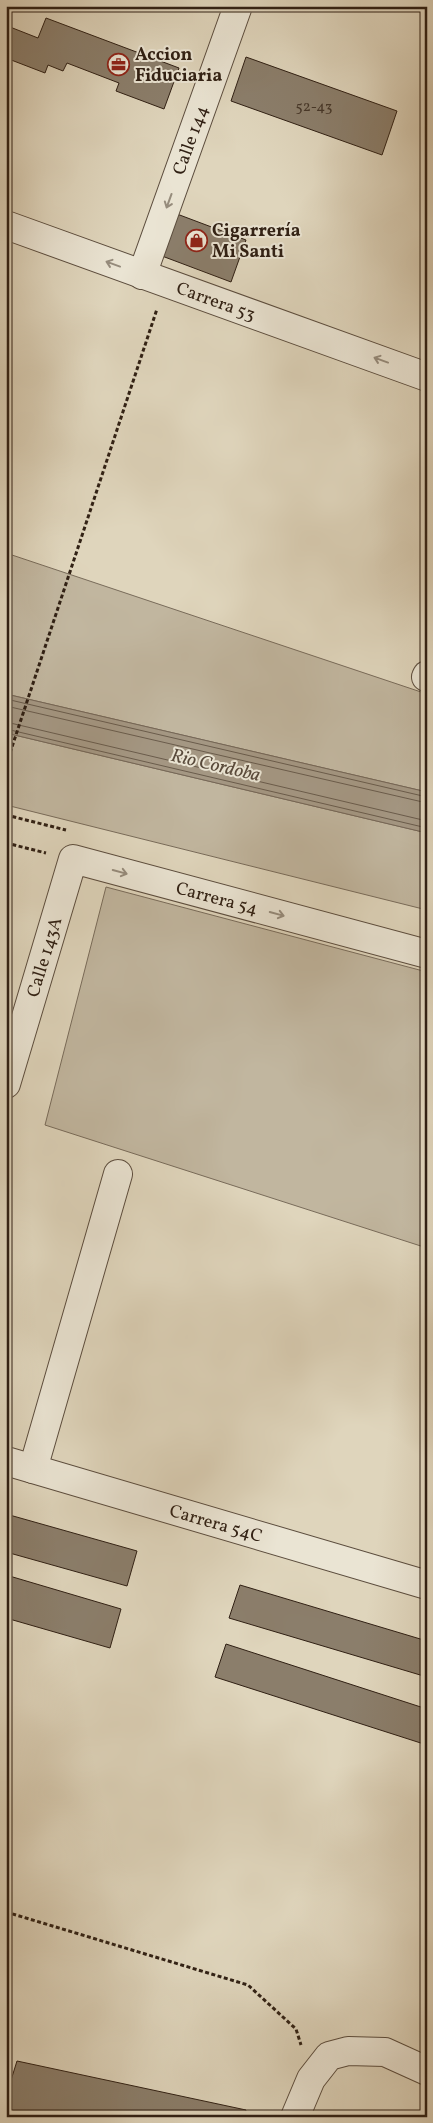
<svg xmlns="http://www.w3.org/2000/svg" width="433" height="2123" font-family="Vollkorn,serif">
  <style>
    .green { fill: #c1b69f; stroke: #786b5a }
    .water { fill: #a49783; stroke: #766757 }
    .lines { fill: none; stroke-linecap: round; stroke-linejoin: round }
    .shore { stroke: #6a5c4c; stroke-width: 1 }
    .building { fill: #8b7e6b; stroke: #302014 }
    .minor-casing { stroke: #5c4d3e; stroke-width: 30 }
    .path { stroke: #302014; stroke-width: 3; stroke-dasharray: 4 2.5; stroke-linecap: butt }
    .minor { stroke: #eae4d3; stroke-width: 28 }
    .oneway { stroke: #968c7d }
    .labels { text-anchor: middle; stroke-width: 4; stroke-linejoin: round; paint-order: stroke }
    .number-label { font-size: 15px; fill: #47382a }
    .poi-label { font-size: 18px; font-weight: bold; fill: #302014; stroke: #eae4d3; text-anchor: start }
    .street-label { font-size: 18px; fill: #302014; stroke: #eae4d3 }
    .water-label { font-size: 19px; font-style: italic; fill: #594a3b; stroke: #eae4d3 }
  </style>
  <rect width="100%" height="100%" fill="#dfd5bc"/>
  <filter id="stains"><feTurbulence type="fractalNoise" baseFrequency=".004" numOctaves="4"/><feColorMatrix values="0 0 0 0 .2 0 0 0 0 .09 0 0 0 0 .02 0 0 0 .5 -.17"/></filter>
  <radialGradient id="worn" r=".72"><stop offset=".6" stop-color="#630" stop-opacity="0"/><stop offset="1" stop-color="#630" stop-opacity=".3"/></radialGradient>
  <!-- green -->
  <g class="green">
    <path d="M6,553l421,141v98l-421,-98z"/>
    <path d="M6,733l421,100v77l-421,-105z"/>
    <path d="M106,887l321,85v276l-382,-123z"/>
  </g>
  <!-- water -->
  <path class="water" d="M6,694l421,98v41l-421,-100z"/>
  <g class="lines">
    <!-- shore -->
    <g class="shore">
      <path d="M6,699l421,98"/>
      <path d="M6,706l421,97"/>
      <path d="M6,722l421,99"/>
      <path d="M6,729l421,99"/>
    </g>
  </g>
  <!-- building -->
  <g class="building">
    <path d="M46,18l133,50 -15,41 -48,-18 3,-8 -52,-20 -4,8 -15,-6 -3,8 -39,-15v-20l4,-11 28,11z"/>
    <path d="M246,57l151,54 -15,44 -151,-54z"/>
    <path d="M177,214l69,26 -15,42 -69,-26z"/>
    <path d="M6,1514l131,37 -10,35 -121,-34z"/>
    <path d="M6,1575l115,34 -11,39 -104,-30z"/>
    <path d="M240,1585l187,56v36l-198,-59z"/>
    <path d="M226,1644l201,65v36l-212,-68z"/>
    <path d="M17,2061l229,49 -2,7h-238v-21z"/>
  </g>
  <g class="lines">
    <defs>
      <g id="minor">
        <path d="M6,225l421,152"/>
        <path d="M142,275l96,-269"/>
        <path d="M426,677l1,-2"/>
        <path d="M6,1084l67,-225 354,95"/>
        <path d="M6,1461l421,124"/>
        <path d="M33,1469l85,-295"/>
        <path d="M295,2117l16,-38 18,-23 19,-5 37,1 42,19"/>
      </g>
    </defs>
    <!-- minor casing -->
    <use href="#minor" class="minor-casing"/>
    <!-- path -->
    <g class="path">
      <path d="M6,765l151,-456"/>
      <path d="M6,815l60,15"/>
      <path d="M6,843l40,10"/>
      <path d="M6,1912l242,73 48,44 5,16"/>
    </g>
    <!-- minor -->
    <use href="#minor" class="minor"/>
  </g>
  <!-- one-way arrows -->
  <defs><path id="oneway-shaft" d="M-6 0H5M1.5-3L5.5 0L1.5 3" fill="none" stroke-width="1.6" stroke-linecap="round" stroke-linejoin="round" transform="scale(1.25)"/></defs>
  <g class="oneway">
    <use href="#oneway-shaft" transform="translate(169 201) rotate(110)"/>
    <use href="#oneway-shaft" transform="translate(113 264) rotate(-160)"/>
    <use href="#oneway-shaft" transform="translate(381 360) rotate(-160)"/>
    <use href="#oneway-shaft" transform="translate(120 872) rotate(15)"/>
    <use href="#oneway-shaft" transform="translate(277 914) rotate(15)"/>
  </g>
  <!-- icons -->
  <defs>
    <symbol id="office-ring" viewBox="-11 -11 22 22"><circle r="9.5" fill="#eae4d3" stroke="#8f2418" stroke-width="1.5"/><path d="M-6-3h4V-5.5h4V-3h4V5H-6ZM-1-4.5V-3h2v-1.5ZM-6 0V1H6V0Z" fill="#8f2418"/></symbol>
    <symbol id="shop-ring" viewBox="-11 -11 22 22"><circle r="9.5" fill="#eae4d3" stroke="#8f2418" stroke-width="1.5"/><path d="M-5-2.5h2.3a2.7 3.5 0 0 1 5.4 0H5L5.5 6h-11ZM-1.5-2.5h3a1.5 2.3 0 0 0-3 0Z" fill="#8f2418"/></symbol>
  </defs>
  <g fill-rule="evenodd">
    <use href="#office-ring" x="106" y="52" width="25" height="25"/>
    <use href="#shop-ring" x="184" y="228" width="25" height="25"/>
  </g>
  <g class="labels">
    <!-- number labels -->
    <g class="number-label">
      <text x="314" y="111">52-43</text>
    </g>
    <!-- poi labels -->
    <g class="poi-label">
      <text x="135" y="60">Accion<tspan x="135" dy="21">Fiduciaria</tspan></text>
      <text x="212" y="236">Cigarrería<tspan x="212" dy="21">Mi Santi</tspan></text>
    </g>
    <!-- street labels -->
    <g class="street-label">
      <text transform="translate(190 140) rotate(-70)" y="6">Calle 144</text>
      <text transform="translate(216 301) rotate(20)" y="6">Carrera 53</text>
      <text transform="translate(217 898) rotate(15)" y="6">Carrera 54</text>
      <text transform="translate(44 957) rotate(-73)" y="6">Calle 143A</text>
      <text transform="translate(216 1523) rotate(16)" y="6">Carrera 54C</text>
    </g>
    <!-- water labels -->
    <g class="water-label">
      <text transform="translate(216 764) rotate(13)" y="7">Rio Cordoba</text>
    </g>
  </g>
  <!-- margin -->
  <rect width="433" height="2123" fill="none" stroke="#dfd5bc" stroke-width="25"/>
  <rect x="8" y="8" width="418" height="2108" fill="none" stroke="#302014" stroke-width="2.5"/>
  <rect x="12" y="12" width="408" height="2098" fill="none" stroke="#302014"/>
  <rect width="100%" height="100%" filter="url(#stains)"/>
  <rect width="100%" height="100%" fill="url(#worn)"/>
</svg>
